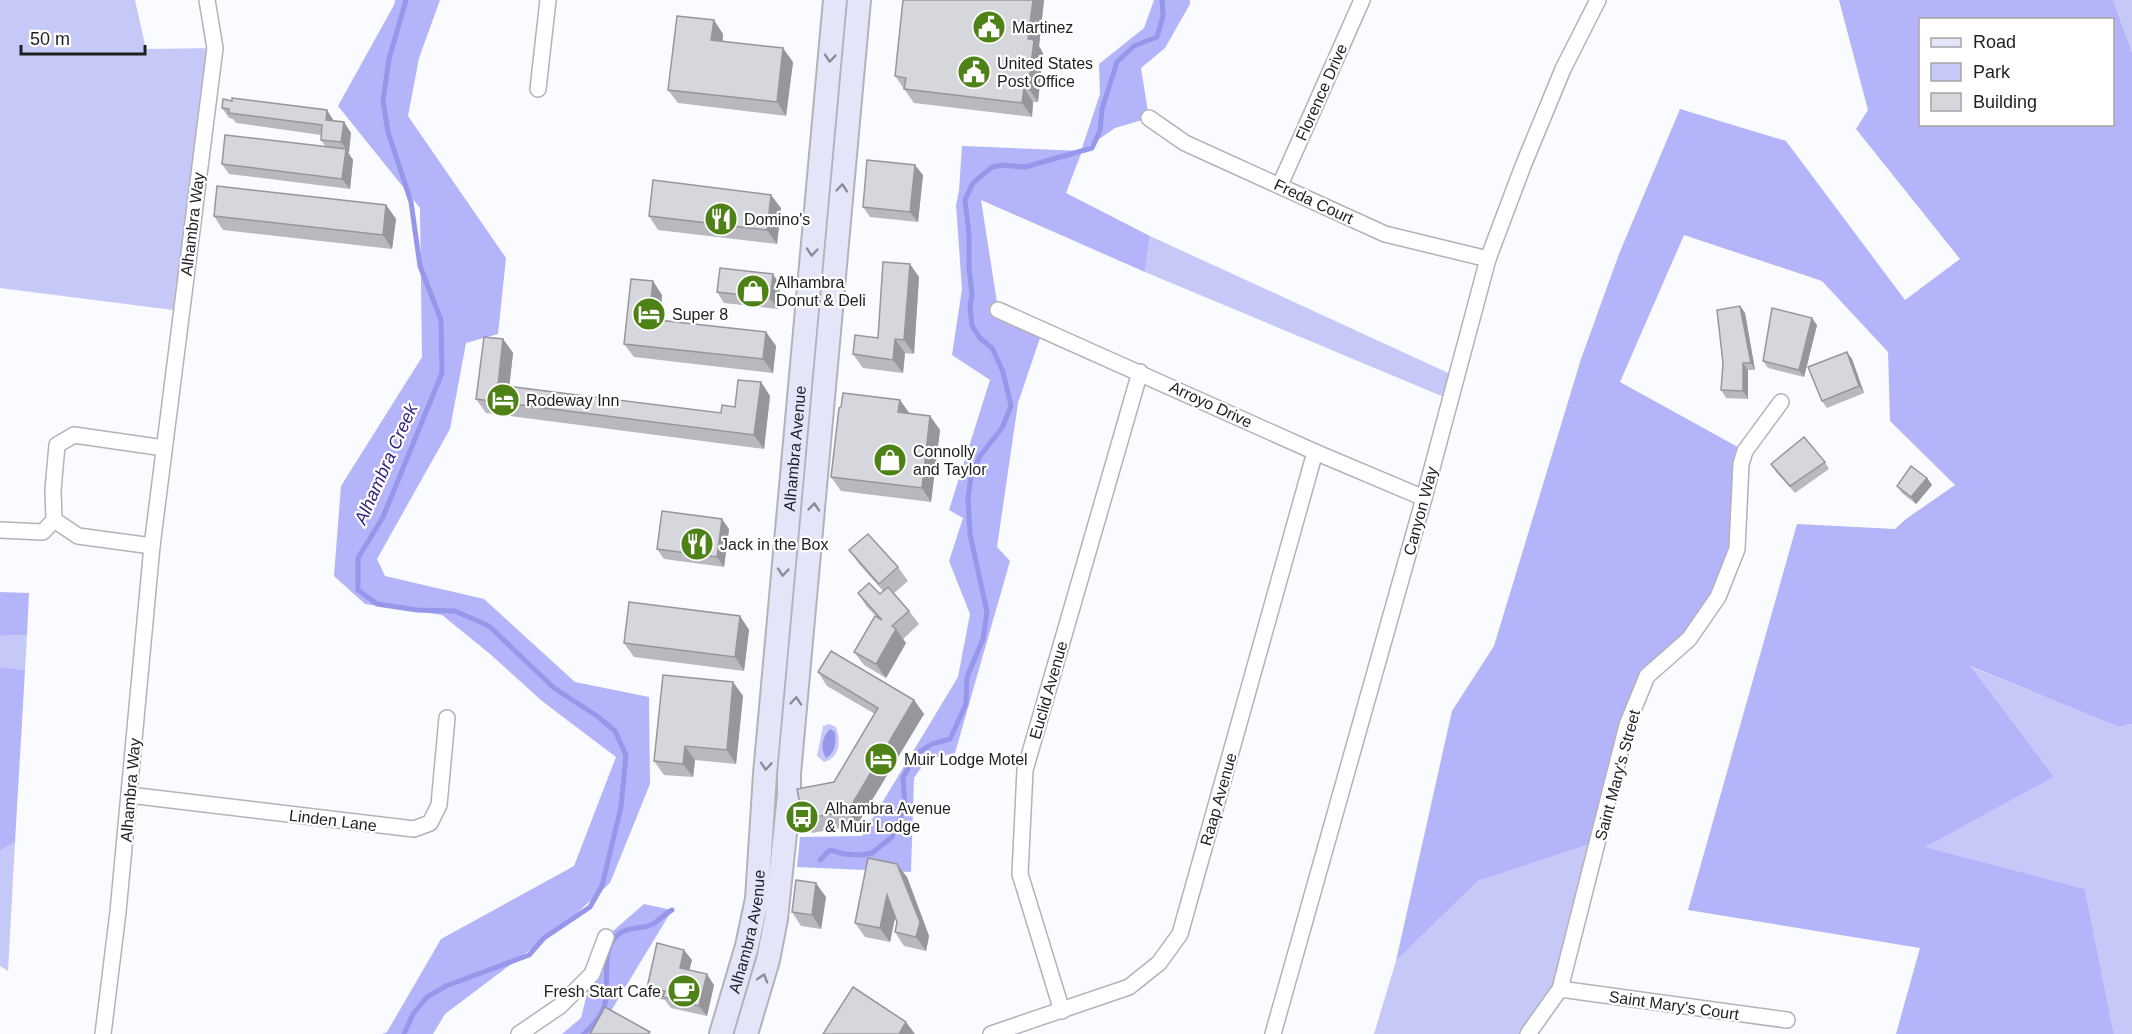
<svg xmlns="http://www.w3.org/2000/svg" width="2132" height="1034" font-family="Helvetica,sans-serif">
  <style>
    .green { fill: #c6c8f8 }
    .forest { fill: #b3b4f9; fill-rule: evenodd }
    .water { fill: #9696ea }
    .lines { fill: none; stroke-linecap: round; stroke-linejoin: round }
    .stream { stroke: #9696ea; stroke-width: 5 }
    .street-casing { stroke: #b2b3b9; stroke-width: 18 }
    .secondary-casing { stroke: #b2b3b9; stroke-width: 26 }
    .street { stroke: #fff; stroke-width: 15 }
    .secondary { stroke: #e5e5fa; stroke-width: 22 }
    .wall { fill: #b8b8be }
    .shaded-wall { fill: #96969b }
    .building { fill: #d6d6dd; stroke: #96969b; stroke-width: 1.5 }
    .oneway { stroke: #8c8c99 }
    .labels { text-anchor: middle; stroke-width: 4.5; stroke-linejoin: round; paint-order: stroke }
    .poi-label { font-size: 16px; fill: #1f1f22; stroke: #fff; text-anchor: start }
    .street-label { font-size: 16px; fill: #1f1f22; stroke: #fff }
    .water-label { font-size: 18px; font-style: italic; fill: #301e7e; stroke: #fff }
  </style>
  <rect width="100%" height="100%" fill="#fafbff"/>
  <!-- green -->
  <g class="green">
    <path d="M0,0h135l11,49 69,-1 -34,263 -181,-23z"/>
    <path d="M2113,0h19v52z"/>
    <path d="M1150,236l307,141 -6,23 -306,-128z"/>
    <path d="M27,635l-2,35 -25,-3v-31z"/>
    <path d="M1969,666l150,61 13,-3v310h-18l-29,-145 -161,-42 130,-70z"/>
    <path d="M829,724l7,3c5,15 4,30 -12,35l-7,-6 6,-30z"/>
    <path d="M1599,841l-39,148 -32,45h-154l22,-73 82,-80z"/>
    <path d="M15,842l-7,129 -8,-5v-115z"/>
  </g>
  <!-- forest -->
  <g class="forest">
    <path d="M395,0h45l-21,58 -11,58 98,142 -8,76 -32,9 -16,86 -73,130 8,17 99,23 91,83 74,15 1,87 -40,99 -43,39 -122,92 -12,20h-51l5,-2 54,-93 133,-73 42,-109 -74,-56 -52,-47 -48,-39 -77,-11 -31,-28 7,-90 81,-129 -2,-149 -82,-102 56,-101z"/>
    <path d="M1154,0h36v4l-25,44 -24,20 8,50 -34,10 -33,23 -16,42 84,43 -5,36 -164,-72 17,109 45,20 -25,74 -21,144 13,14 -55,192 -28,6 -13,19 -3,94 -114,-5 3,-30 62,-1 96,-159 12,-63 -21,-53 14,-43 -14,-8 41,-130 -38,-25 10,-66 -6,-84 3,-14 3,-45 119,5 19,-57 -1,-30 45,-36z"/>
    <path d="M1839,0h274l19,52v672l-13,3 -149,-61 84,111 -129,70 160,42 29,145h-218l24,-86 -232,-38 109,-386 98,5 11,-10 49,-34 -65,-64 -2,-69 -66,-71 -138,-46 -64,147 125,69 -8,98 -19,48 -71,79 -48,165 -121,40 -82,80 56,-250 42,-65 87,-287 38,-105 61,-145 106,32 119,159 55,-41 -104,-130 12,-19zM1920,20h192v104h-192z"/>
    <path d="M0,592l29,1 -2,42 -27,1z"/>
    <path d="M0,667l25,3 -10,172 -15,9z"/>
    <path d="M644,904l28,6 -75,124h-35l19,-16 11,-44 14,-37z"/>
  </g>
  <!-- water -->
  <path class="water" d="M830,729l5,3c1,9 1,21 -9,26 -6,-10 -4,-21 4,-29z"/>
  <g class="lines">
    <!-- stream -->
    <g class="stream">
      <path d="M820,860l10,-10 14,4 17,1 11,-2 20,-16 13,-31 -2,-28 12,-23 17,-11 18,-5 16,-35 1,-27 16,-38 4,-27 -17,-78 -2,-36 3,-22 9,-20 22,-28 9,-22 -8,-34 -11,-24 -12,-10 -8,-12 -2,-19 2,-13 -3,-26v-33l-4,-35 8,-17 19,-16 10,-2 23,2 67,-19 8,-17 2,-22 15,-47 17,-16 23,-9 6,-21 -1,-16"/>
      <path d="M404,1034l9,-20 14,-17 19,-11 83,-31 15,-17 46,-31 12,-21 19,-79 5,-52 -11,-24 -18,-15 -43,-28 -65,-62 -34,-15 -38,-1 -40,-6 -19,-14v-32l25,-41 59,-144 -1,-53 -21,-54 -9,-64 -23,-70 -5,-31 6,-42 17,-59"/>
      <path d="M584,1034c6,-7 15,-14 18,-22 10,-20 -2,-55 12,-73 12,-15 25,-8 39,-15 6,-4 12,-10 19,-14"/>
    </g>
    <defs>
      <g id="street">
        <path d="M538,89l10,-89"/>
        <path d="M1149,118l36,25 200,91 103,25"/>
        <path d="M1280,185l82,-185"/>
        <path d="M998,310l317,142 109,46"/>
        <path d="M54,520l24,16 74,10"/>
        <path d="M0,530l43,2 11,-12 -1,-30 4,-45 17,-10 90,13"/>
        <path d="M129,795l285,34 16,-6 9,-18 8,-87"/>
        <path d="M1560,989l227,31"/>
        <path d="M1062,1011l-42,-137 5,-104 115,-398"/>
        <path d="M103,1034l15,-122 34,-366 63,-498 -8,-48"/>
        <path d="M519,1034l41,-28 32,-32 14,-37"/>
        <path d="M991,1034l138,-47 30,-24 21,-29 135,-482"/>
        <path d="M1273,1034l151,-536 64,-239 35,-93 40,-97 35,-69"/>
        <path d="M1528,1034l32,-45 67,-264 20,-49 42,-37 29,-42 19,-48 4,-85 4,-13 36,-49"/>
      </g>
      <g id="secondary">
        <path id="s1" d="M721,1034l26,-88 10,-47 8,-125 70,-774"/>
        <path d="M746,1034l22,-74 8,-41 13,-124v-21l70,-774"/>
      </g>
    </defs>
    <!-- street casing -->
    <use href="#street" class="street-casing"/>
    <!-- secondary casing -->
    <use href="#secondary" class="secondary-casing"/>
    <!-- street -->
    <use href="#street" class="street"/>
    <!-- secondary -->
    <use href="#secondary" class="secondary"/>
  </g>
  <!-- wall -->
  <g class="wall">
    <path d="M903,0h141l-5,46 4,7 -5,49h-5l-1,15 -118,-14 -19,-27z"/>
    <path d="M723,34v7l70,21 -7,54 -108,-13 -10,-13z"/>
    <path d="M222,108l122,14 7,11 -3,20 5,7 -3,29 -121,-15 -7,-10 104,-17 -5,-7v-5l-85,-12 -3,-4 -4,-1z"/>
    <path d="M923,175l-5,47 -48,-5 -7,-10z"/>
    <path d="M386,205l10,14 -4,30 -169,-19 -9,-14z"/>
    <path d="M781,208l-4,36 -119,-14 -9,-14z"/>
    <path d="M919,277l-5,77 -9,-1 -2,20 -40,-5 -10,-14 25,-16z"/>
    <path d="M780,285l-2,24 -54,-6 -7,-11z"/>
    <path d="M662,295l-2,25 106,12 10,14 -3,27 -139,-16 -10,-13z"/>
    <path d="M1740,306l5,7 10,57h-7v29l-22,-1 -5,-8z"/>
    <path d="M1817,325l-13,52 -36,-9 -5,-7z"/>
    <path d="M503,339l10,14 -4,33 212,27 14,-6 26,-25 9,14 -6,53 -278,-36 -10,-14z"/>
    <path d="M1852,359l12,34 -37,15 -5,-7z"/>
    <path d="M909,414l21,2 10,14 -9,72 -90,-11 -10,-14z"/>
    <path d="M1825,462l4,7 -34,24 -19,-21 -5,-8z"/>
    <path d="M1927,478l5,7 -16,19 -14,-11 -5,-7z"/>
    <path d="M729,529l-5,38 -60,-8 -7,-10z"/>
    <path d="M849,550l49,17 10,14 -14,12 15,18 10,13 -16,15 3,4 -20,35 -22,-13 -10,-13 23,-35 -10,-10 -9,-14 22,1 3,-3 -24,-27z"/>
    <path d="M740,616l9,14 -5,41 -110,-14 -10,-14z"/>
    <path d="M818,672l96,28 10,14 -67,111 -45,8 -9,-14 31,-37 41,-68 -48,-28z"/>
    <path d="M733,682l10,14 -7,68 -41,-4 -2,17 -29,-2 -10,-14z"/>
    <path d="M907,877l22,59 -3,15 -22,-5 -9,-14 2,-10 -2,-5 -5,25 -25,-5 -10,-14z"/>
    <path d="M826,897l-5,32 -20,-3 -9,-14z"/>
    <path d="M692,960l-3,10 25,15 -7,31 -36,-8 -6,-8 -10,-2 -8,-10z"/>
  </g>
  <!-- shaded-wall -->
  <g class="shaded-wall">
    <path d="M1033,0h11l-5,46 4,7 -5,49 -10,-14v-49z"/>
    <path d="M714,20l9,14 -2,20 -10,-14z"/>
    <path d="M783,48l10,14 -7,54 -9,-14z"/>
    <path d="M1024,88l9,14 -1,15 -10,-14z"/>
    <path d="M327,110l7,11 -8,-1z"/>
    <path d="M344,122l7,11 -2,20 -8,-11z"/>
    <path d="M346,149l7,11 -3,29 -8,-10z"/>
    <path d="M915,165l8,10 -5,47 -8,-10z"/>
    <path d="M771,195l10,13 -4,36 -10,-14z"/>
    <path d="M386,205l10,14 -4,30 -9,-14z"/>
    <path d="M910,264l9,13 -5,77 -10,-14z"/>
    <path d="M773,274l7,11 -2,24 -8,-11z"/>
    <path d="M653,281l9,14 -4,38 -9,-14z"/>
    <path d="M1740,306l5,7 10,57 -4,-7z"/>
    <path d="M1812,318l5,7 -13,52 -5,-7z"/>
    <path d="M766,332l10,14 -3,27 -10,-14z"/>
    <path d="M503,339l10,14 -5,46 -10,-14z"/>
    <path d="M895,339l10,14 -2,20 -10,-13z"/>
    <path d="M1847,352l5,7 12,34 -5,-7z"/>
    <path d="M1743,363l5,7v29l-5,-8z"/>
    <path d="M761,382l9,14 -6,53 -10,-14z"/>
    <path d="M900,400l10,14 -12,-2z"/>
    <path d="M930,416l10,14 -9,72 -9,-14z"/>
    <path d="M1927,478l5,7 -16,19 -5,-7z"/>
    <path d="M722,519l7,10 -5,38 -7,-10z"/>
    <path d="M740,616l9,14 -5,41 -9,-14z"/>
    <path d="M896,629l10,14 -20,35 -10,-14z"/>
    <path d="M733,682l10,14 -7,68 -9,-14z"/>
    <path d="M914,700l10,14 -67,111 -9,-14z"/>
    <path d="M685,746l10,14 -2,17 -10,-13z"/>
    <path d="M897,864l10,13 22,59 -3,15 -10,-14z"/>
    <path d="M816,883l10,14 -5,32 -9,-14z"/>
    <path d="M887,895l10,14 -7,33 -10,-14z"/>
    <path d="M684,950l8,10 -5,19 -7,-11z"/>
    <path d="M707,974l7,11 -7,31 -8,-10z"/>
    <path d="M906,1022l9,12h-16z"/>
  </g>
  <!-- building -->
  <g class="building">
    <path d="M903,0h130l-5,39 6,1 -6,48h-4l-2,15 -118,-14 2,-11 -11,-2z"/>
    <path d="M677,16l37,4 -3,20 72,8 -6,54 -109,-12z"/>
    <path d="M232,98l95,12 -1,10 18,2 -3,20 -20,-2 1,-15 -93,-12v-4l-7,-1 1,-9 9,2z"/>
    <path d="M225,135l121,14 -4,30 -120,-15z"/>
    <path d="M867,160l48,5 -5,47 -47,-5z"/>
    <path d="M653,180l118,15 -4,35 -118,-14z"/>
    <path d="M217,186l169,19 -3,30 -169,-19z"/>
    <path d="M883,262l27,2 -6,76 -9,-1 -2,21 -40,-6 2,-19 23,3z"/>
    <path d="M720,268l53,6 -3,24 -53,-6z"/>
    <path d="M631,279l22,2 -4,38 117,13 -3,27 -139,-15z"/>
    <path d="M1740,306l11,57h-8v28l-22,-1 2,-27 -6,-53z"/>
    <path d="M1772,308l40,10 -13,52 -36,-9z"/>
    <path d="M484,337l19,2 -5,46 223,28 1,-8 13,2 3,-27 23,2 -7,53 -278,-36z"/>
    <path d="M1847,352l12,34 -37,15 -14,-34z"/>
    <path d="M843,393l57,7 -2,12 32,4 -8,72 -91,-11 8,-69 2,-1z"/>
    <path d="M1804,437l21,25 -35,24 -19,-22z"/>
    <path d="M1911,466l16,12 -16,19 -14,-11z"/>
    <path d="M662,511l60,8 -5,38 -60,-8z"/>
    <path d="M868,534l30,33 -19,17 -30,-34z"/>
    <path d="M869,583l11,11 8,-7 21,24 -17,15 4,3 -20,35 -22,-12 21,-36 7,4 -24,-27z"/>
    <path d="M629,602l111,14 -5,41 -111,-14z"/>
    <path d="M831,651l83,49 -66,111 -45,8 -6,-30 37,-7 44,-74 -60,-36z"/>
    <path d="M663,675l70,7 -6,68 -42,-4 -2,18 -29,-3z"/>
    <path d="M868,858l29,6 23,58 -4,15 -21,-5 2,-10 -10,-27 -7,33 -25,-5z"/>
    <path d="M796,880l20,3 -4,32 -20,-3z"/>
    <path d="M657,943l27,7 -4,18 27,6 -8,32 -36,-9 2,-6 -18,-3z"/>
    <path d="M853,987l53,35 -7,12h-76z"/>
    <path d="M605,1007l45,25 -2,2h-58z"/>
  </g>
  <!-- one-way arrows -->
  <defs><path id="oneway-chevron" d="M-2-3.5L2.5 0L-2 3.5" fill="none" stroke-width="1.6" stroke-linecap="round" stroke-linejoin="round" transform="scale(1.5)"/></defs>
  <g class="oneway">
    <use href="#oneway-chevron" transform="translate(830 58) rotate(95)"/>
    <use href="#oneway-chevron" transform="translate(842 188) rotate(-85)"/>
    <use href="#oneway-chevron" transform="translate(812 252) rotate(95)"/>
    <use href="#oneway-chevron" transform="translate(814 507) rotate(-85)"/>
    <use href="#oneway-chevron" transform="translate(783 572) rotate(95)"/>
    <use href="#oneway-chevron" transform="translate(796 701) rotate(-85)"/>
    <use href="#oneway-chevron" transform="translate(766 766) rotate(94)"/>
    <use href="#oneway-chevron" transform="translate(763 978) rotate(-73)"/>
  </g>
  <!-- icons -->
  <defs>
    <symbol id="civic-disc" viewBox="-11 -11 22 22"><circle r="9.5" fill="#4e8217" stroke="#fff"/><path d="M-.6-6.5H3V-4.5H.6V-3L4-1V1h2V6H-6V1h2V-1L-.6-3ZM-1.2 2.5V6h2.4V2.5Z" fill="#fff"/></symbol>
    <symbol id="restaurant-disc" viewBox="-11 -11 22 22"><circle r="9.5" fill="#4e8217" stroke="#fff"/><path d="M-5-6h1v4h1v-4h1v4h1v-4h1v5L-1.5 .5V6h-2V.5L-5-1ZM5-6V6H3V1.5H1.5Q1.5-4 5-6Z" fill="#fff"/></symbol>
    <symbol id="shop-disc" viewBox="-11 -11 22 22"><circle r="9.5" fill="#4e8217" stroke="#fff"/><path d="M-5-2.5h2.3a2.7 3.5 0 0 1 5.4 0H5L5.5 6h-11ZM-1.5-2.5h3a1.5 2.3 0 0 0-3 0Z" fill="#fff"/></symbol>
    <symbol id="hotel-disc" viewBox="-11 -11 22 22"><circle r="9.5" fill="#4e8217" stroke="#fff"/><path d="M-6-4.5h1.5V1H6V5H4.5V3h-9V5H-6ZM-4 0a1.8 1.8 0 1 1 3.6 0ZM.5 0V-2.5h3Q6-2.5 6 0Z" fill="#fff"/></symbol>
    <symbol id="bus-disc" viewBox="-11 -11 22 22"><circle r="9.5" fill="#4e8217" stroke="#fff"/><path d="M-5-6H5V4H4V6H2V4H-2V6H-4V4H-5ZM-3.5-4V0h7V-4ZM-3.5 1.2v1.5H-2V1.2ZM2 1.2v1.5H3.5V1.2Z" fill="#fff"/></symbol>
    <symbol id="cafe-disc" viewBox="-11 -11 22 22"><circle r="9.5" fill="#4e8217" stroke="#fff"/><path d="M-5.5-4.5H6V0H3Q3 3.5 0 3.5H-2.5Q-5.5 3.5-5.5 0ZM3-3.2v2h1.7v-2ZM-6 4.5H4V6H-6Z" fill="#fff"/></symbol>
  </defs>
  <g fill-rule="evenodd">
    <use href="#civic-disc" x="970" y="8" width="38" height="38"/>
    <use href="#civic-disc" x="955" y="53" width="38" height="38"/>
    <use href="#restaurant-disc" x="702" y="200" width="38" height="38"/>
    <use href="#shop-disc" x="734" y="272" width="38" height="38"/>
    <use href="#hotel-disc" x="630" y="295" width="38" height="38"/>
    <use href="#hotel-disc" x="484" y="381" width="38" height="38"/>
    <use href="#shop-disc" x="871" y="441" width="38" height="38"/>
    <use href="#restaurant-disc" x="678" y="525" width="38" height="38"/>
    <use href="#hotel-disc" x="862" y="740" width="38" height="38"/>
    <use href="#bus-disc" x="783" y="798" width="38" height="38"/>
    <use href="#cafe-disc" x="665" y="972" width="38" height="38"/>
  </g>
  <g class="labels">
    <!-- poi labels -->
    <g class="poi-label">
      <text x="1012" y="33">Martinez</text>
      <text x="997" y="69">United States<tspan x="997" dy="18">Post Office</tspan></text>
      <text x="744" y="225">Domino's</text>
      <text x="776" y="288">Alhambra<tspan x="776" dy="18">Donut &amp; Deli</tspan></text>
      <text x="672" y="320">Super 8</text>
      <text x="526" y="406">Rodeway Inn</text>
      <text x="913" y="457">Connolly<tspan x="913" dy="18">and Taylor</tspan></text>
      <text x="720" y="550">Jack in the Box</text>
      <text x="904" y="765">Muir Lodge Motel</text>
      <text x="825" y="814">Alhambra Avenue<tspan x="825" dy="18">&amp; Muir Lodge</tspan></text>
      <text x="661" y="997" text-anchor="end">Fresh Start Cafe</text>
    </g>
    <!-- street labels -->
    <g class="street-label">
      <text transform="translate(1321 92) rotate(-66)" y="6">Florence Drive</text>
      <text transform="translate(1314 201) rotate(25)" y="6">Freda Court</text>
      <text transform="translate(192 224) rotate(-83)" y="6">Alhambra Way</text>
      <text transform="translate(1211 404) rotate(25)" y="6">Arroyo Drive</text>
      <text dy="6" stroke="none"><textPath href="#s1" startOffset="592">Alhambra Avenue</textPath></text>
      <text transform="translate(1420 511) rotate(-75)" y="6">Canyon Way</text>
      <text transform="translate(1048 690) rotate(-74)" y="6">Euclid Avenue</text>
      <text transform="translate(1617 775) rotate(-75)" y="6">Saint Mary's Street</text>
      <text transform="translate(130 790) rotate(-85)" y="6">Alhambra Way</text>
      <text transform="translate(1218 799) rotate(-74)" y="6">Raap Avenue</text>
      <text transform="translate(333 820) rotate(7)" y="6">Linden Lane</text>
      <text dy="6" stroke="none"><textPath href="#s1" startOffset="106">Alhambra Avenue</textPath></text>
      <text transform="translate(1674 1005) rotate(8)" y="6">Saint Mary's Court</text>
    </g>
    <!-- water labels -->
    <g class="water-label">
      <text transform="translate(386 464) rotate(-66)" y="6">Alhambra Creek</text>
    </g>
  </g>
  <!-- legend -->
  <rect x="1919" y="18" width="195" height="108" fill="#ffffff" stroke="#a5a5a7" stroke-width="1.5"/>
  <rect x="1931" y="38" width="30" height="9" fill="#e5e5fa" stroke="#a5a5a7" stroke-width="1.5"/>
  <text x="1973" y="48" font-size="18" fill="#1f1f22">Road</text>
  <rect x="1931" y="63" width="30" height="18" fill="#c6c8f8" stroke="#a5a5a7" stroke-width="1.5"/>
  <text x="1973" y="78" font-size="18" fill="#1f1f22">Park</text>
  <rect x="1931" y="93" width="30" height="18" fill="#d6d6dd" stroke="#a5a5a7" stroke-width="1.5"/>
  <text x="1973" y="108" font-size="18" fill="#1f1f22">Building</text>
  <!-- scale -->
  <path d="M21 45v9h124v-9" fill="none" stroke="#1f1f22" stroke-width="3"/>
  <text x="30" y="45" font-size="18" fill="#1f1f22" stroke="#ffffff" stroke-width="4.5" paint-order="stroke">50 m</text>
</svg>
